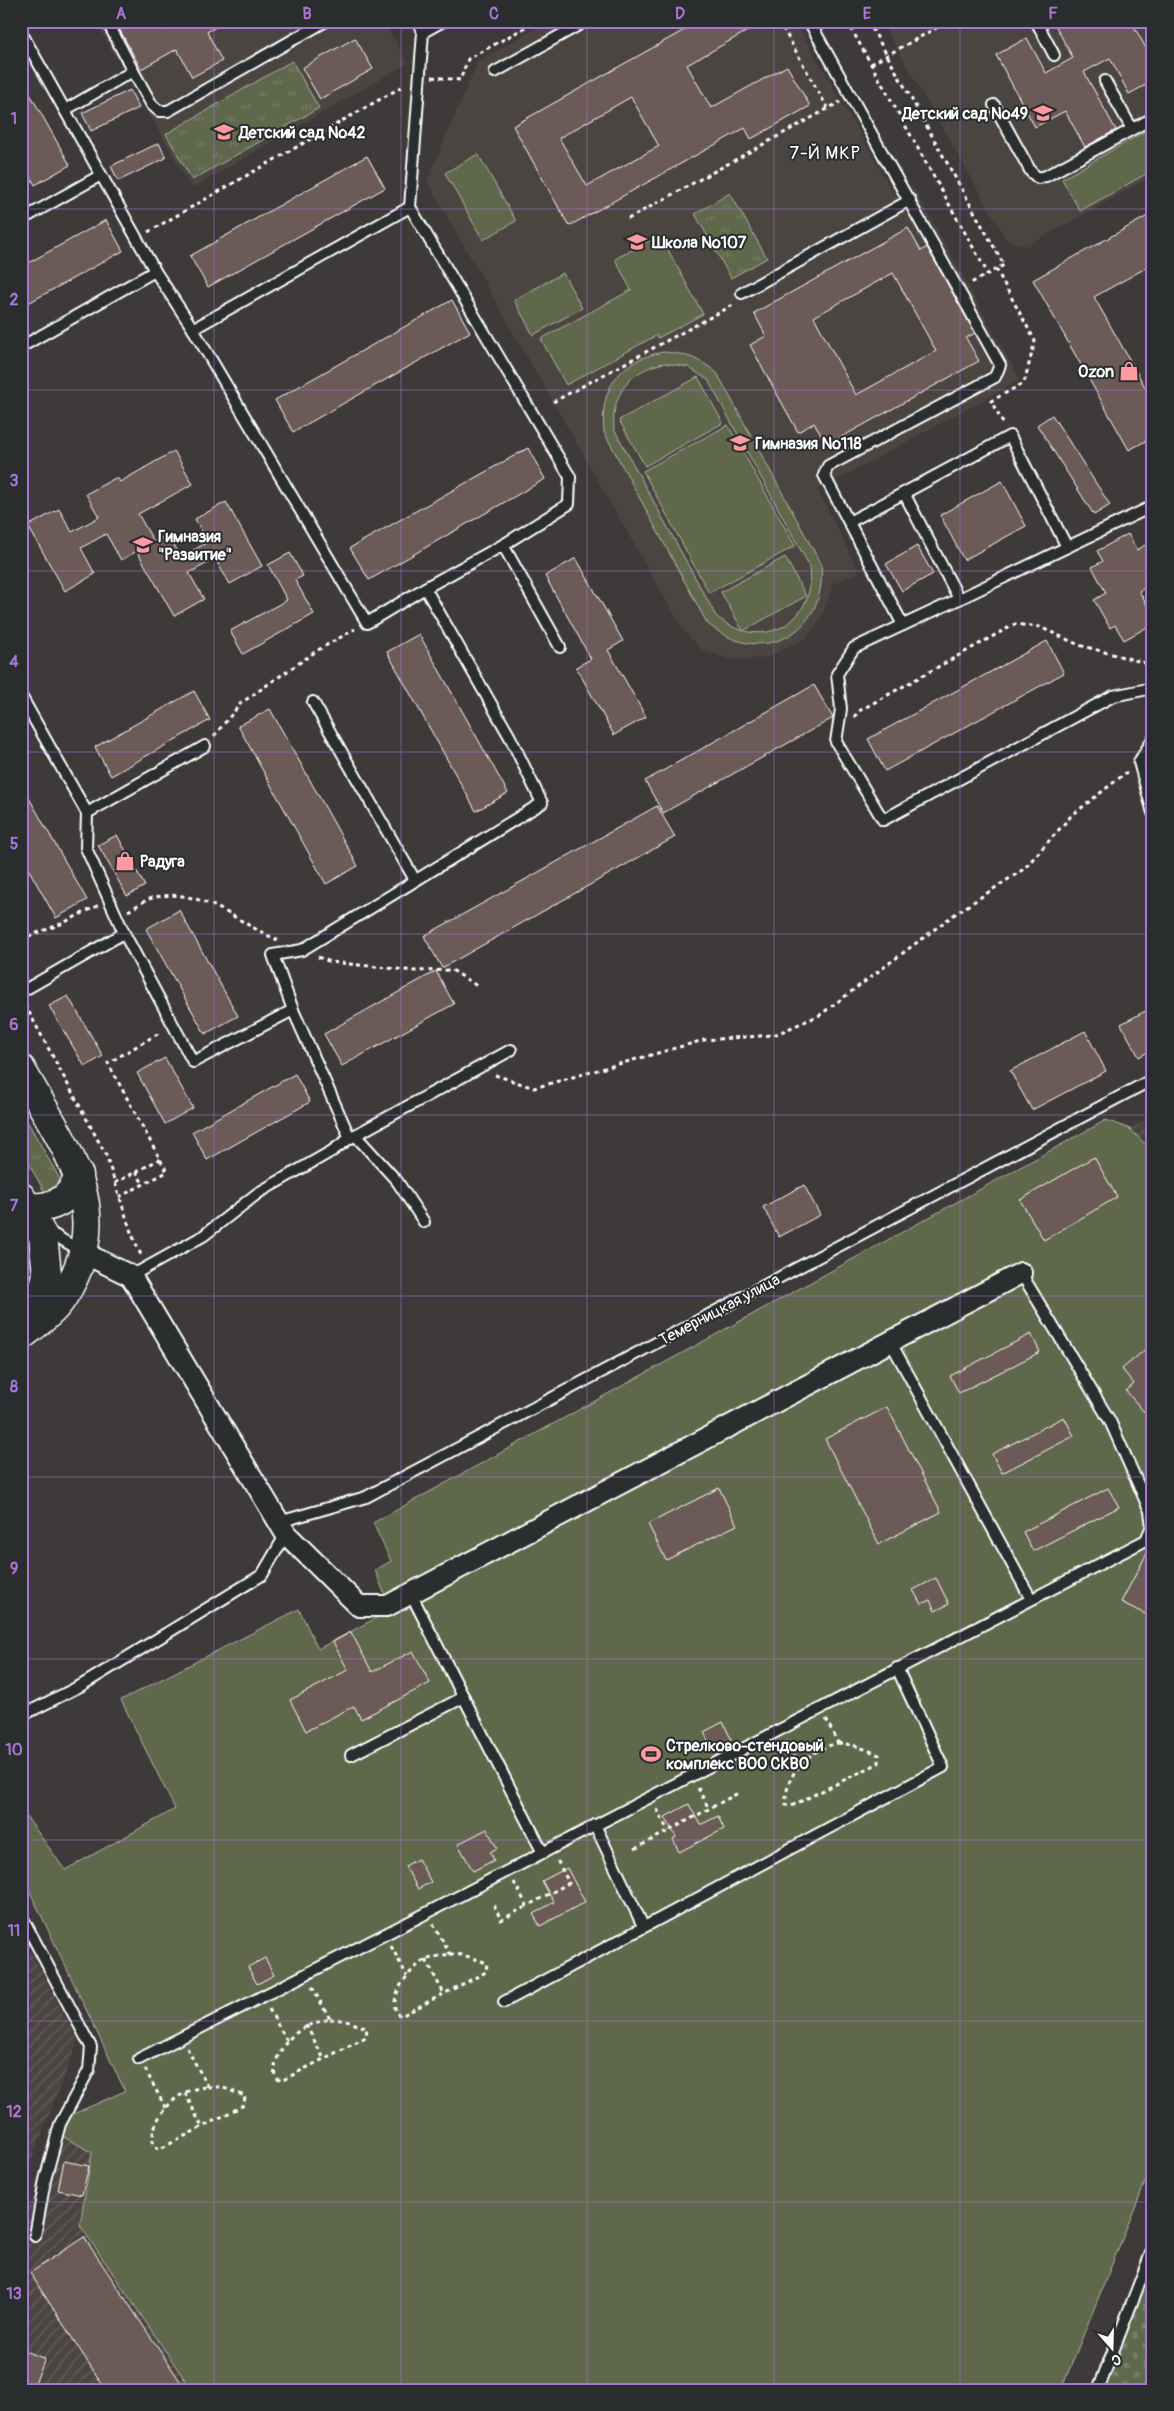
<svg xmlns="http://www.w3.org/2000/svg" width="1174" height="2411" font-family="Pangolin,sans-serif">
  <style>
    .built { fill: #4c4442 }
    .industrial { fill: url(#industrial-furrows) }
    .grass { fill: url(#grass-tufts); stroke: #b0b3a6 }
    .cemetery { fill: url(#cemetery-stones); stroke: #b0b3a6 }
    .pitch { fill: #60674c; stroke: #b0b3a6; fill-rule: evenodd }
    .building { fill: #6c5a56; stroke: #fff; fill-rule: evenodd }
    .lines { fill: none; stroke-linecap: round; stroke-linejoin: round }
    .lane-casing { stroke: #fff; stroke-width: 14 }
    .street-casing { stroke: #fff; stroke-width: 24 }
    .secondary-casing { stroke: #fff; stroke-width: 31 }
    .path { stroke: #fff; stroke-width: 3; stroke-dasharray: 4 4; stroke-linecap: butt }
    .lane { stroke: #2a2d2e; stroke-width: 10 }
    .street { stroke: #2a2d2e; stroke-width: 20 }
    .secondary { stroke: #2a2d2e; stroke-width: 28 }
    .grid { fill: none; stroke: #a976d5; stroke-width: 1; stroke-opacity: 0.55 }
    .labels { text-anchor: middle; stroke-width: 4; stroke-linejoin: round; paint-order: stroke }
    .poi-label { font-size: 16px; font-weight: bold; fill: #fff; stroke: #2a2d2e; text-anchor: start }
    .street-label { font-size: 16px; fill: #fff; stroke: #2a2d2e }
    .neighbourhood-label { font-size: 18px; letter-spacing: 1px; fill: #fff; stroke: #2a2d2e }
    .neatline { fill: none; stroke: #a976d5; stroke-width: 2 }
    .grid-label { font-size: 16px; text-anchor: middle; font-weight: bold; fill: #a976d5 }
  </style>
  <defs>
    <pattern id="industrial-furrows" width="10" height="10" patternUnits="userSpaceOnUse" patternTransform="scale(1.25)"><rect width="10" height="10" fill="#4c4442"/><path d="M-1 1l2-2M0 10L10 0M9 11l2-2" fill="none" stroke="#67605e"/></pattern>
    <pattern id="grass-tufts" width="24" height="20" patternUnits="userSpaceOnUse" patternTransform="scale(1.25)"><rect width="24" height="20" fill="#60674c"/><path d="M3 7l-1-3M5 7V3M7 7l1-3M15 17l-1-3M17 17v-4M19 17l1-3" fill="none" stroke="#787e67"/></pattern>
    <pattern id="cemetery-stones" width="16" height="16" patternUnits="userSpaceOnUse" patternTransform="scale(1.25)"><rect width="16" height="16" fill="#60674c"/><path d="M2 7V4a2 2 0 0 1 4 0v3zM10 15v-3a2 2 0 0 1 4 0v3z" fill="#787e67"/></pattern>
  </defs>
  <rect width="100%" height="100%" fill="#3e3a3a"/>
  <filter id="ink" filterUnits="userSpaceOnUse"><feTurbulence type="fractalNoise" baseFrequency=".02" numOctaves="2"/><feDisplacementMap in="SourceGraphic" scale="10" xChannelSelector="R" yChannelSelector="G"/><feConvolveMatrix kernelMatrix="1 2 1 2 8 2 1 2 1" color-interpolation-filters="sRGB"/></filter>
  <g filter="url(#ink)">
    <!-- built -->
    <g class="built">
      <path d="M95,21h288l25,42 -216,125z"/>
      <path d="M550,21h245l100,174 18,-9 107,194 -202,110 41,82 -26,12 -11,33 -16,21 -41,20 -34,2 -30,-11 -18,-19 -256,-449 51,-120z"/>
      <path d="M881,21h272v155l-128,71 -18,-7z"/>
    </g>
    <!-- industrial -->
    <g class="industrial">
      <path d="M1153,1116v36l-23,-23z"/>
      <path d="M21,1934l57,107 -57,145z"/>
      <path d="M60,2135l32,17 -12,73 112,165h-171v-165z"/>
    </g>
    <!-- grass -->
    <g class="grass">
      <path d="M292,61l27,47 -127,72 -26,-46z"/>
      <path d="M730,193l37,65 -36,20 -36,-64z"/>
      <path d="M21,1110l40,71 -8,10h-9l-23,-41z"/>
    </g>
    <!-- cemetery -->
    <path class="cemetery" d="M1153,2247v143h-53z"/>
    <!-- pitch -->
    <g class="pitch">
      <path d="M1144,132l9,15v23l-73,41 -18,-32z"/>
      <path d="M478,154l38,67 -33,19 -38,-67z"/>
      <path d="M660,235l43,79 -45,24 -1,-3 -91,50 -25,-46 90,-49 -16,-31z"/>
      <path d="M563,273l19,35 -49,27 -19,-35z"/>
      <path d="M663,352c22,1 37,7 54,21l104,191c7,70 -61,105 -114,59l-103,-191c-5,-44 16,-72 59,-80zM664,363l24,4 20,13 102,187c7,58 -51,86 -94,49l-102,-187c-3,-35 16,-59 50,-66z"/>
      <path d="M698,377l25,46 -78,43 -26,-46z"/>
      <path d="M728,425l67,121 -86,47 -66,-122z"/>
      <path d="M785,557l21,39 -63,35 -22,-39z"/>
      <path d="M1106,1120l24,9 23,23v1011l-92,227h-869l-112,-165 12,-73 -32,-17 11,-20 54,-24 -104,-218v-64l44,61 110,-61 -54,-109 178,-91 19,40 73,-39 -16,-40 16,-9 -18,-38z"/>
    </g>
    <!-- building -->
    <g class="building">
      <path d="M115,21h47l4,9 16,-9h44l-19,11 15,29 -30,16 -15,-28 -36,20z"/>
      <path d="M685,21h80l-78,44 24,43 76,-42 23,40 -59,33 -6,-11 -176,98 -56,-100 175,-98zM631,97l28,49 -72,40 -28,-48z"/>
      <path d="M1053,21h78l22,40v20l-24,13 -19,-36 -26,14 32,58 -31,17 -20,-36 -30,16 -39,-72 31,-17 19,35 27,-15z"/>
      <path d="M355,38l18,31 -53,30 -18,-31z"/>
      <path d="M21,78l49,87 -35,20 -14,-24z"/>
      <path d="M130,90l9,18 -48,23 -9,-18z"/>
      <path d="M159,143l7,15 -48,23 -7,-15z"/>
      <path d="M367,156l18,32 -177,99 -18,-31z"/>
      <path d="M1153,213v51l-59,33 59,104v36l-24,13 -96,-170z"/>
      <path d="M106,220l17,31 -102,56v-40z"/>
      <path d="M908,228l13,23 6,-4 48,86 -9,5 13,23 -152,84 -13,-22 -16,9 -48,-87 16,-9 -12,-23zM893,273l43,78 -80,44 -42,-78z"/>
      <path d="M452,300l18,32 -177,100 -18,-32z"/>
      <path d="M1052,415l58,90 -16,10 -57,-90z"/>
      <path d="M528,448l17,31 -176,101 -19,-32z"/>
      <path d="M174,451l19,33 -55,30 16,28 14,-8 13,23 27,-15 -13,-23 31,-17 36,64 -32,18 -15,-25 -26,14 15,26 -30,17 -37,-65 -16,9 -15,-26 -25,14 14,26 -30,17 -37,-65 31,-17 13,23 27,-15 -13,-23 31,-17 3,5z"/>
      <path d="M1002,481l24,45 -62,34 -24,-45z"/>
      <path d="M1128,534l9,16 10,-6 6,10v30l-14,7 14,25v8l-29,16 -9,-15 -5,3 -16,-28 12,-7 -14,-26 11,-6 -6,-10z"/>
      <path d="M917,546l16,28 -31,17 -16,-27z"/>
      <path d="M290,553l13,23 -8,4 19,34 -71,40 -13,-23 57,-31 -19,-35z"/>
      <path d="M576,558l47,83 -15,9 38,67 -32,18 -38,-68 15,-8 -46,-83z"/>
      <path d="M419,634l89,159 -32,18 -89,-159z"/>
      <path d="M1047,641l17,32 -179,98 -17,-32z"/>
      <path d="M814,685l19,33 -170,95 -18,-32z"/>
      <path d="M194,691l16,29 -99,56 -16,-29z"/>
      <path d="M270,709l88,157 -32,18 -88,-158z"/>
      <path d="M21,784l66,116 -31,18 -35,-62z"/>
      <path d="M657,806l18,31 -233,131 -18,-32z"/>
      <path d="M117,835l28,51 -18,10 -29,-51z"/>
      <path d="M179,910l59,106 -33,18 -59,-105z"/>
      <path d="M436,971l18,33 -112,62 -18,-32z"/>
      <path d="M68,996l35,60 -18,11 -36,-61z"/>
      <path d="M1153,1007v42l-14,8 -18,-33z"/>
      <path d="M1085,1031l21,40 -74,39 -22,-39z"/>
      <path d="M165,1058l28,50 -28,16 -28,-51z"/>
      <path d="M295,1074l15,28 -103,58 -15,-28z"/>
      <path d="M1094,1157l23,40 -73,43 -24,-40z"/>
      <path d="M804,1185l16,30 -41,22 -16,-30z"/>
      <path d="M1031,1334l9,18 -81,41 -9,-17z"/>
      <path d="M1153,1343v61l-9,8 -18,-21 8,-7 -12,-15z"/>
      <path d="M887,1407l54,105 -62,32 -54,-105z"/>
      <path d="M1064,1417l10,19 -72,37 -10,-19z"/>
      <path d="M719,1488l18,37 -71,35 -18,-36z"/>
      <path d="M1108,1488l11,19 -86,44 -10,-19z"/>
      <path d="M1153,1542v57l-8,15 -24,-12z"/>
      <path d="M936,1578l13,26 -14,7 -5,-11 -9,4 -8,-14z"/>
      <path d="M351,1632l21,40 41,-21 17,32 -69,36 -7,-13 -48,25 -16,-31 58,-30 -15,-28z"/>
      <path d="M723,1722l8,17 -19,10 -8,-17z"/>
      <path d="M689,1804l11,21 18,-9 6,13 -45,23 -6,-13 3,-2 -11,-20z"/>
      <path d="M487,1829l10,19 -7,4 4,8 -21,11 -15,-27z"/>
      <path d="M418,1859l13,23 -13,7 -13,-23z"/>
      <path d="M567,1868l18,34 -45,24 -7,-12 21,-12 -12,-21z"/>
      <path d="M265,1958l9,17 -17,9 -9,-17z"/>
      <path d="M64,2161l25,5 -7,29 -24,-5z"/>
      <path d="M84,2237l102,153h-80l-76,-117z"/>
      <path d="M21,2349l24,10 -13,31h-11z"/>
    </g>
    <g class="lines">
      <defs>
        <g id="lane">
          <path d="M107,21l26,50"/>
          <path d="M417,21l6,11 -13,175 160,270 -1,27 -66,41 -78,43"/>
          <path d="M809,21l191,344 -5,12 -167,89 -4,9 79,150"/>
          <path d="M1036,21l18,34"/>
          <path d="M1152,21l1,2"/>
          <path d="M21,32l134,239 -134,76"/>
          <path d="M423,32l20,-11"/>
          <path d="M495,72l91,-51"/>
          <path d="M1105,81l27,48"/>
          <path d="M994,105l37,67 7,6 8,-2 107,-58"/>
          <path d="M65,110l68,-39 19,34 7,6h9l158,-90"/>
          <path d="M21,220l80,-45"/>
          <path d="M155,271l38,58 174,294 58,-35 85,149 32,66 -240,147 -29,5 20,55"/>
          <path d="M742,293l168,-93"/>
          <path d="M193,329l217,-122"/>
          <path d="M1153,506l-194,93 -105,49 -17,26 4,35 -5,33 47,78 230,-124 40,-8"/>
          <path d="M849,522l55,-29"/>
          <path d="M503,545l57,102"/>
          <path d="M959,599l-55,-106 106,-57 57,111"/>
          <path d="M21,696l66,117 -1,35 38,85 -103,59"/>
          <path d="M313,702l102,178"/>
          <path d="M1153,739l-14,23 14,51"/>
          <path d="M87,813l118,-67"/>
          <path d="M124,933l69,129 100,-52 57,128"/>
          <path d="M355,1135l42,46 27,41"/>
          <path d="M46,1230l35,21"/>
          <path d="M131,1276l72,-40 55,-43 74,-42 18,-13 161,-88"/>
          <path d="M890,1341l141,258"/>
          <path d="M279,1522l87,-25 787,-418"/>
          <path d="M411,1594l132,259"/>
          <path d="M21,1716l61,-31 180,-110 24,-41"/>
          <path d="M351,1755l113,-58"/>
          <path d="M595,1825l48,101"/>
          <path d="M21,1915l70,132 -2,23 -29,54 -15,56 -10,56"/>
          <path d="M504,2002l439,-235 -46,-99"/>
          <path d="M139,2059l278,-141 729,-378 6,-14 -2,-15 -40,-90 -89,-148"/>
          <path d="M1098,2390l55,-142"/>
        </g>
        <path id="street" d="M84,1253l47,23 155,258 73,72h28l634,-333"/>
        <g id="secondary">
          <path d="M21,1069c42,76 98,142 42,228 -9,15 -28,28 -42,39"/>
          <path d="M21,1197l22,39 4,38 -12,50"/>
          <path d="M26,1206c26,5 45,-6 53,-31"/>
        </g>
      </defs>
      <!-- lane casing -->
      <use href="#lane" class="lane-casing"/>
      <!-- street casing -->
      <use href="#street" class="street-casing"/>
      <!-- secondary casing -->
      <use href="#secondary" class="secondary-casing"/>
      <!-- path -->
      <g class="path">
        <path d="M779,21l49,88"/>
        <path d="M847,21l141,253"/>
        <path d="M868,21l136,244 -35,19"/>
        <path d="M871,64l78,-43"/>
        <path d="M432,77l28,3 8,-21 69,-38"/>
        <path d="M628,219l212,-117"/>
        <path d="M148,232l257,-147"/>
        <path d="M996,269l39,72 -11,42 -33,18 13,24"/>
        <path d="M553,402l182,-98"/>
        <path d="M854,717l5,-6 156,-87 25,3 39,18 66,18 8,-4"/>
        <path d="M214,736l27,-33 77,-53 37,-21"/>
        <path d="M128,911c8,-4 16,-11 24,-13 48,-13 85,25 126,42"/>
        <path d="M21,939l40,-15 38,-19"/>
        <path d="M318,957l13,5 84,9 37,-1 25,16"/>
        <path d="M25,1005l81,150 25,77 10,23"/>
        <path d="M495,1075l39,13 170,-48 70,-5 46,-20 135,-101 69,-45 47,-53 56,-44"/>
        <path d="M136,1171l7,13"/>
        <path d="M115,1183l45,-24"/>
        <path d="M119,1197l48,-25 -59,-109 53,-31"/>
        <path d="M826,1719l12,24"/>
        <path d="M785,1741l14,26"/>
        <path d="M838,1743c15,1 28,6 41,12v8l-88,43 -5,-1c-2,-32 23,-55 52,-62z"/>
        <path d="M698,1788l11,21"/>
        <path d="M657,1809l11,22"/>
        <path d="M635,1849l105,-57"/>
        <path d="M514,1882l13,24 42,-23 -12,-23"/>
        <path d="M494,1905l7,15 26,-14"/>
        <path d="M433,1924l17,30"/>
        <path d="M391,1946l16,30"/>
        <path d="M450,1954l13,1 24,8 -1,9 -85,44 -5,-3c-6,-19 12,-41 26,-51 9,-5 18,-6 28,-8z"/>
        <path d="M426,1960l18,34"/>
        <path d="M312,1987l18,32"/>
        <path d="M269,2009l18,32"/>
        <path d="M330,2019l13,1 24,8 -1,9 -85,44 -5,-3c-3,-7 -1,-12 1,-19 10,-25 28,-35 53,-40z"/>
        <path d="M306,2025l18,34"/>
        <path d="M187,2048l21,39"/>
        <path d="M145,2069l21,40"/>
        <path d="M208,2087h13l24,9 -1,9 -84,44 -6,-3c-6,-19 12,-42 27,-51 8,-6 18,-7 27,-8z"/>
        <path d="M185,2093l17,34"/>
      </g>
      <!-- lane -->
      <use href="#lane" class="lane"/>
      <!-- street -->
      <use href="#street" class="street"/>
      <!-- secondary -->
      <use href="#secondary" class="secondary"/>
    </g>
  </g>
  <!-- grid -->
  <path class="grid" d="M214,21v2369M401,21v2369M587,21v2369M774,21v2369M960,21v2369M21,209h1132M21,390h1132M21,571h1132M21,752h1132M21,934h1132M21,1115h1132M21,1296h1132M21,1477h1132M21,1659h1132M21,1840h1132M21,2021h1132M21,2202h1132"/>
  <!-- icons -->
  <defs>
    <symbol id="school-bare" viewBox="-9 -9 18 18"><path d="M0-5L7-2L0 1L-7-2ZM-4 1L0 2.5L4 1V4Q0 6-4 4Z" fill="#ff9aa2" stroke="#2a2d2e" stroke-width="2.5" paint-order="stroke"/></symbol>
    <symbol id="shop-bare" viewBox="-9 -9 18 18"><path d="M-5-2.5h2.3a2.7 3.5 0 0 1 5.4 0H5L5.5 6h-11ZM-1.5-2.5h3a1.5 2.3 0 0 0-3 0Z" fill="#ff9aa2" stroke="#2a2d2e" stroke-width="2.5" paint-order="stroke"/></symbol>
    <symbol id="stadium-bare" viewBox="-9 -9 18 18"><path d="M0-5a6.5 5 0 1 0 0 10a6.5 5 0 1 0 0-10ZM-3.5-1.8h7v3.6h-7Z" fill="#ff9aa2" stroke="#2a2d2e" stroke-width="2.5" paint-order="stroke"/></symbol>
  </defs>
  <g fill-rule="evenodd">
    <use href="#school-bare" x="1029" y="99" width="28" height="28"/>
    <use href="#school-bare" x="210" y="118" width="28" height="28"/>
    <use href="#school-bare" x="623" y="228" width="28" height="28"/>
    <use href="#shop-bare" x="1115" y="357" width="28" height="28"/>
    <use href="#school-bare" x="726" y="429" width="28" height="28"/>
    <use href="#school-bare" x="129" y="531" width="28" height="28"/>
    <use href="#shop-bare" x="111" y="847" width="28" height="28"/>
    <use href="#stadium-bare" x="637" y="1740" width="28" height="28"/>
  </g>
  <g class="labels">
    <!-- poi labels -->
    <g class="poi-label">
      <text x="1028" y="119" text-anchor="end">Детский сад №49</text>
      <text x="239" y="138">Детский сад №42</text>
      <text x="652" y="248">Школа №107</text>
      <text x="1114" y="377" text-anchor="end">Ozon</text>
      <text x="755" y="449">Гимназия №118</text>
      <text x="158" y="542">Гимназия<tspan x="158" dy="18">"Развитие"</tspan></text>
      <text x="140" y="867">Радуга</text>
      <text x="666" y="1751">Стрелково-стендовый<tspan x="666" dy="18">комплекс ВОО СКВО</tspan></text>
    </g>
    <!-- street labels -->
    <g class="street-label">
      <text transform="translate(719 1309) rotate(-28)" y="6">Темерницкая улица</text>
    </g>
    <!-- neighbourhood labels -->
    <g class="neighbourhood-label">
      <text x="825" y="159">7-Й МКР</text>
    </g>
  </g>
  <!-- margin -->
  <rect width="1174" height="2411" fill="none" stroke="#2a2d2e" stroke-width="55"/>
  <!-- north arrow -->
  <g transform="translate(1112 2348) rotate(160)" stroke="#2a2d2e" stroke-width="4" paint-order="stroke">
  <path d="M0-4L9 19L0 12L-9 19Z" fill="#ffffff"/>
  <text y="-8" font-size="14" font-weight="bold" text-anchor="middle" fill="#ffffff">С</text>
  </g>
  <rect x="28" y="28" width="1118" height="2356" class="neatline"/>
  <g class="grid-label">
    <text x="121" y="19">A</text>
    <text x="307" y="19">B</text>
    <text x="494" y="19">C</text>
    <text x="680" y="19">D</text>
    <text x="867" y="19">E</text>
    <text x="1053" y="19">F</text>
    <text x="14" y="124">1</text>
    <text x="14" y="305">2</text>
    <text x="14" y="486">3</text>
    <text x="14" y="667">4</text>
    <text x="14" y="849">5</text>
    <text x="14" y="1030">6</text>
    <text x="14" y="1211">7</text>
    <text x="14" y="1392">8</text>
    <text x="14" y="1574">9</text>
    <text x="14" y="1755">10</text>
    <text x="14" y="1936">11</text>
    <text x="14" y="2117">12</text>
    <text x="14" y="2299">13</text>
  </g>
</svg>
